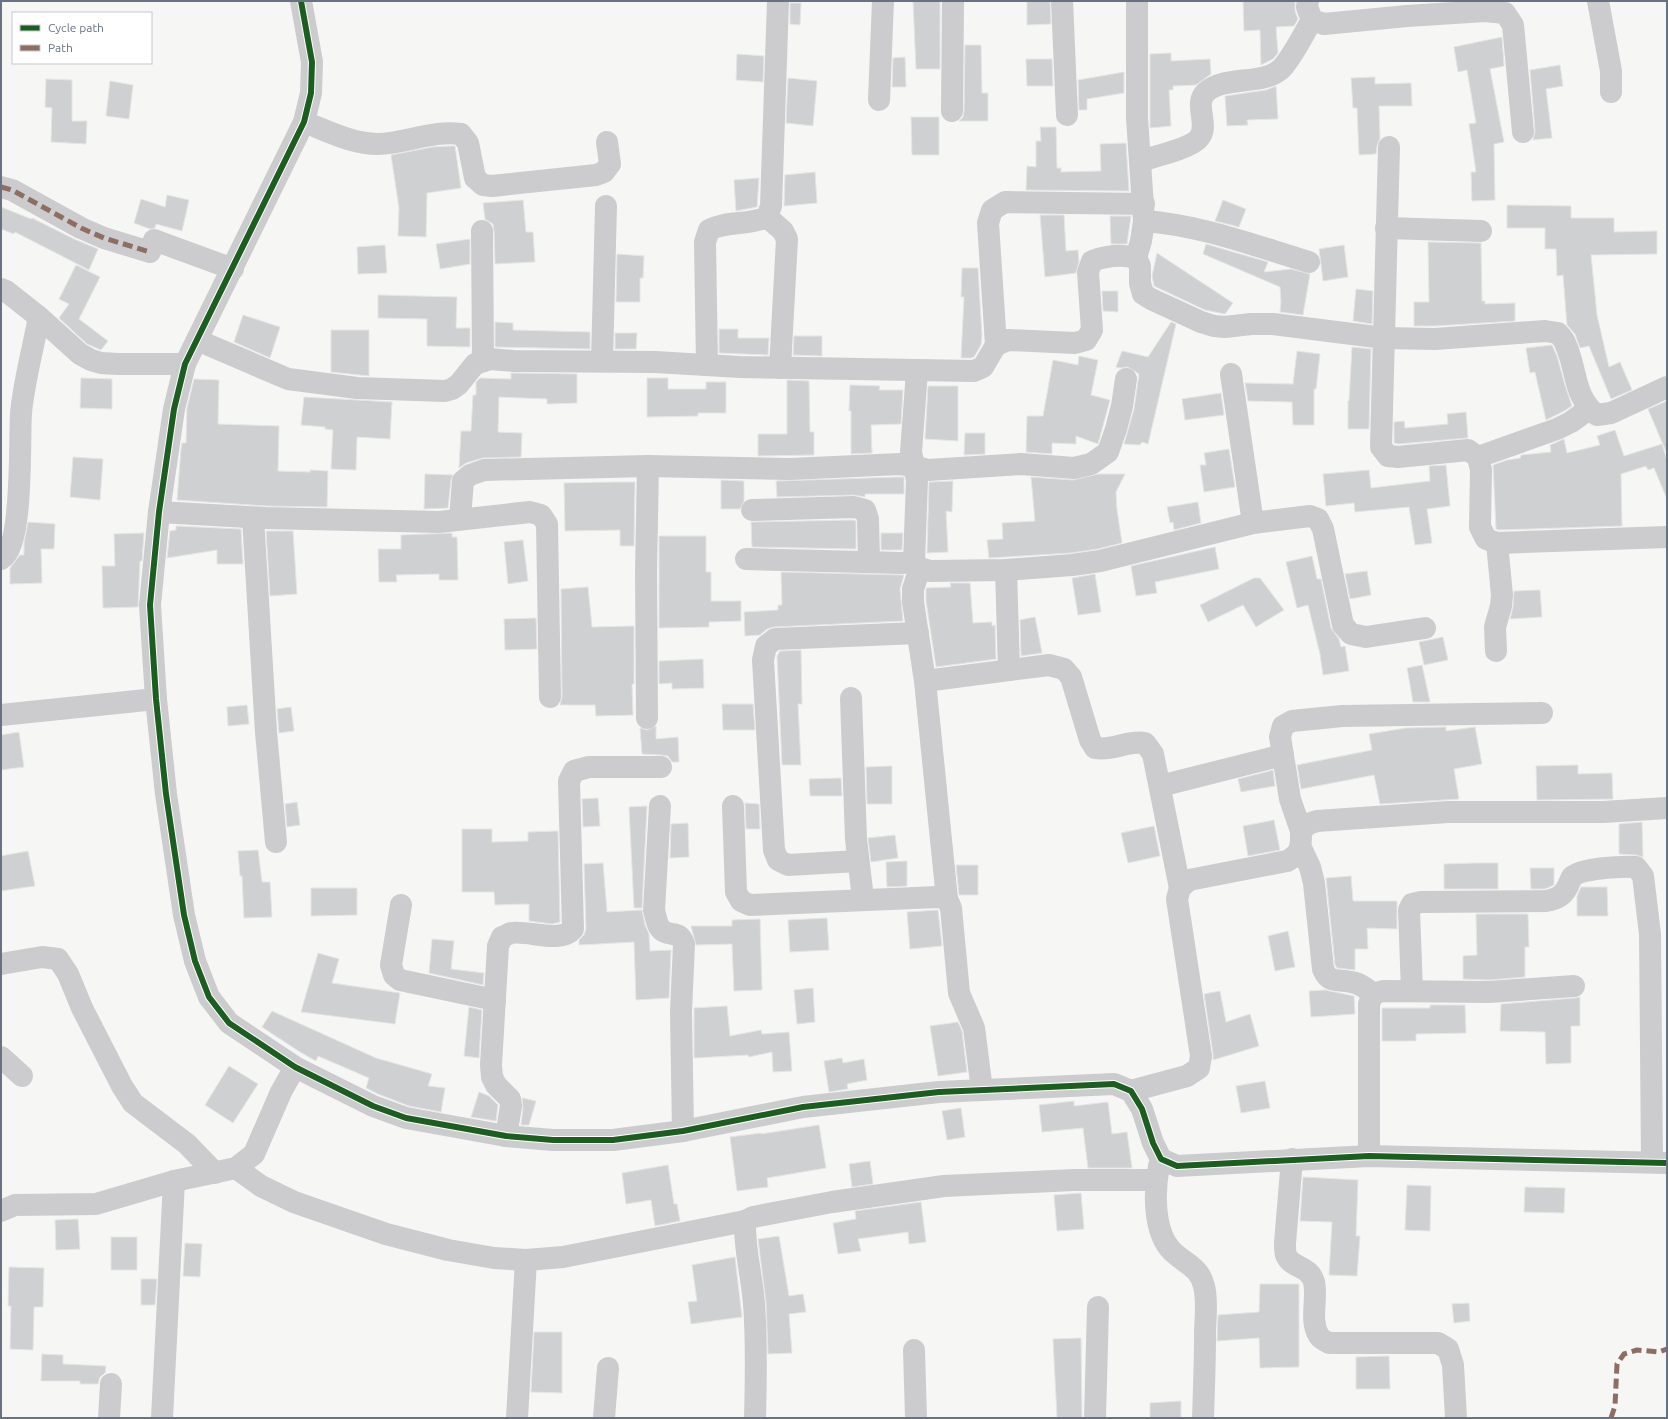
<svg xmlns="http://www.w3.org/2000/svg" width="1668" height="1419" font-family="Ubuntu,sans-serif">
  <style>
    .building { fill: #cfd0d1; stroke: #e5e5e4 }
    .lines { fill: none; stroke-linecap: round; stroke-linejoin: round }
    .minor { stroke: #ccccce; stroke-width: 22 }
    .tertiary { stroke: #ccccce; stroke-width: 22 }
    .quiet { stroke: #8d6e63; stroke-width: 5; stroke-dasharray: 10 5; stroke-linecap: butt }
    .cycleway-casing { stroke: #fff; stroke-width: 8 }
    .cycleway { stroke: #1b5e20; stroke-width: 6 }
  </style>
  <rect width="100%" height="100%" fill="#f6f6f5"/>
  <!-- building -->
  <g class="building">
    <path d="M913,1h27v68h-24z"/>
    <path d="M1027,1h23l1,23 -24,1z"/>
    <path d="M1243,1h52v10l3,8 -4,7 -18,1 2,26 -5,6 -12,6 -1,-35 -16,1z"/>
    <path d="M790,3h11l-1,22 -10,-1z"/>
    <path d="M1502,37l2,29 -14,3 14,73 -10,2 1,56 -23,1 -1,-29h5l-7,-48 7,-1 -9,-53 -9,2 -4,-25z"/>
    <path d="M965,45h16l1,48h6v28h-29l4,-4 1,-6z"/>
    <path d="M1171,53v8l39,-2 1,15 -15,11 -23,1v4h-4l2,36 -21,2v-74z"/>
    <path d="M737,54l27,2 -1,26 -27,-2z"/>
    <path d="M905,57l1,30h-14l1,-29z"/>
    <path d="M1026,59h26l1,27h-26z"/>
    <path d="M1560,65l3,21 -17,3 6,49 -19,2 2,-9 -5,-61z"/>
    <path d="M1124,72v21l-37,6v11h-8l-1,-30z"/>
    <path d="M1375,77v7l36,-1 1,23h-33l1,32 -3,8 -1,8 -17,1 -2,-47h-4l-2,-30z"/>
    <path d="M788,78l29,3 -4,45 -27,-3z"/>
    <path d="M46,79l26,1v41h15l-1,23 -35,-2 1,-34 -7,-1z"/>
    <path d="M110,81l23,4 -4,34 -23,-3z"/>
    <path d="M1276,86l2,33 -31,1 1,5 -21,1 -2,-30 41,-6z"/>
    <path d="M911,117h28v38h-27z"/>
    <path d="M1040,127h16l1,41h4v4l40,-1 -1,-27 26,-1 3,48 -103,-1 1,-24 9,1v-26h5z"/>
    <path d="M450,146h5l6,42 -34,5 -1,44 -28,-1 1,-28 -8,-53 41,-8z"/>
    <path d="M815,172l2,31 -33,3 1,-31z"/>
    <path d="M759,178l-2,29 -21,4 -2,-31z"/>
    <path d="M167,195l22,5 -7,31 -26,-7 -1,4 -5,1 -16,-6 7,-24 24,8z"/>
    <path d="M523,200l3,32h7l2,30 -40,2 -1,-33 -1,-7 -8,-5 -2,-16z"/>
    <path d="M1223,200l23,9 -7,18 -24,-6z"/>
    <path d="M1507,205l64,1v12h43v14l43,-1v23l-66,1 6,60 12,52 11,-5 12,28 -21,9 -22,-53 -9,2 -5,-14 -8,-9 -4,-50 -6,1 -1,-27h-11v-21h-38z"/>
    <path d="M1,207l30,12 1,-1 42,21 24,10 -9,21 -74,-38 -1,2 -13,-5z"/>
    <path d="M1040,215h24l2,36 12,-1 1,11 -3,12 -31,4z"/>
    <path d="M1110,216h21l-4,28h-16z"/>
    <path d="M470,239v25l-30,5 -4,-25z"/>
    <path d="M1428,242l53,1 1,58h3v3l30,-1v18l-80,5h-21v-24h15z"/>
    <path d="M1206,244l62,18 -4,10 27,-3 19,5 -7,41 -23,-3 1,-10 -1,-15 -77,-33z"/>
    <path d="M385,245l2,28 -29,1 -1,-27z"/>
    <path d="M1344,245l4,32 -25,4 -4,-32z"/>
    <path d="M1157,253l76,50 -8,11 -20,-4 -51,-24 -2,-10z"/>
    <path d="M617,254l27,2 -1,22h-3v24h-24z"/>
    <path d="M76,265l24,12 -21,42 29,22 -7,9 -14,-6 -28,-26 10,-14 -10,-5z"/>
    <path d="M962,268h16l4,68 -1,9 -7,12 -3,1h-10l3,-61h-3z"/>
    <path d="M1356,289l17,2 -1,33 -19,-3z"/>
    <path d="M1102,291h16v21l-15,-1z"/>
    <path d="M378,295l79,2 -1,31h14v19l-43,-1v-27l-49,-1z"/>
    <path d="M243,315l37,12 -10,31 -36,-16z"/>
    <path d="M495,322l18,1v7l77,2v17l-95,-2z"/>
    <path d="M1171,322l5,2 -28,120 -6,-2 -2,3 -16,-1 10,-35 5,-35 -11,-7 -8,1 -4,-1 6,-16 26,6z"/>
    <path d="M719,329h19v9h31l-1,17 -49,-2z"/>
    <path d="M331,330h38v46l-38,-4z"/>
    <path d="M615,333h22l-1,16h-21z"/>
    <path d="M794,336h28v20l-29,-1z"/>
    <path d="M1552,345l5,11 8,29 7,21 -8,5 -18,9 -11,-48 -5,1 -4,-25z"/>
    <path d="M1352,347l19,2 -2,80h-21v-28h1z"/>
    <path d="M1297,351l23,3 -4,35h-2v36h-21l-1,-23 -44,-1 -3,-18 48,1z"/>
    <path d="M1079,356l19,4 -7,35 19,5 -12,44 -22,-8v8l-24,-1v11l-26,-2 1,-36h16l10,-56 25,5z"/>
    <path d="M511,373l66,1v29l-30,1v-5l-48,-2 -1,35 24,1 -1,24 -38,1 -17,5 -7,5 2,-37h10l2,-36h3v-13l4,-4 31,1z"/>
    <path d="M81,378l31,1v30l-32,-1z"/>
    <path d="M647,378h21v11h38v-7h20v31h-28v3l-51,1z"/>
    <path d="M194,379l25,1 -1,44 61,2 -1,45 32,1v-2l18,1 -1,36 -61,-1 -89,-6 4,-51 1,-6h4l1,-35z"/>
    <path d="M787,380l22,1 1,51h4v23l-56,1v-22h29z"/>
    <path d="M850,385l30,1 -1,4h24l-2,34 -30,1 1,28 -21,1v-43h-2z"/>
    <path d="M928,386h30v55l-33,-2z"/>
    <path d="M1221,393l3,22 -39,5 -3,-21z"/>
    <path d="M304,397l88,5 -2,37 -33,-2 -1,33 -25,-1 2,-39 -8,-1v-2l-24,-2z"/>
    <path d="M1667,401v53l-19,-45z"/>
    <path d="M1466,412l2,26 -70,6 -4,-1v-21l10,-1 1,7 43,-4 -1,-10z"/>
    <path d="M1615,430l9,26 38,-12 5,16v39l-13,-31 -6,2 -2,-4 -25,8 1,52 -123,4 -3,-1 -3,-64 14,-5 13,-2 1,-3 30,-3 -1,-7 14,-6 3,14 33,-8 -3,-9z"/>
    <path d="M965,433h20v21l-21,1z"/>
    <path d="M1229,449l6,38 -31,5 -4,-27h6l-2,-12z"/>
    <path d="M73,457l30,2 -3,41 -30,-3z"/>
    <path d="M1446,465l4,41 -23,3 5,34 -17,2 -6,-38 -54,5 -1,-9 -28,3 -3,-32 46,-4 2,18 59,-7 -1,-15z"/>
    <path d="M425,474l28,1 -2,5 -3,28 -24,1z"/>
    <path d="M1098,474h27l-9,18 1,18 5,33 -24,6 -27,4 -82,5 -2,-18 16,-1 -1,-16 33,-2 -4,-44 42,3z"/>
    <path d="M899,477h5v17h-39v3l-11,-2 -77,2 -1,-16z"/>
    <path d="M721,480l23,1v20l-4,8h-19z"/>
    <path d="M953,481l-1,31 -6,-1 2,41 -21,1 2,-71z"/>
    <path d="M615,482h20l-1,64h-14v-16l-55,1 -1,-48z"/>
    <path d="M1198,502l3,21 -27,7 -1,-8 -3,1 -3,-16z"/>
    <path d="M853,520l3,1v28l-104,-2 -1,-25z"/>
    <path d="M28,522l27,2 -1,25h-13l1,34 -32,1v-16l10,-13h4v-12z"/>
    <path d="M176,526l65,3 2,35h-26v-14l-50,8 3,-27 6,-1z"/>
    <path d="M266,531h27l4,63 -27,2z"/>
    <path d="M144,533l-2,28h-2l-2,46 -35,1 -1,-42h13l-1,-32z"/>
    <path d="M452,533v4h5l1,43h-19v-6l-43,1 1,7h-18l-1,-33h23v-14z"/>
    <path d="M881,533h22l-1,17h-21z"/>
    <path d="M659,536h47v36h5v29h30v20l-32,1v5l-50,1z"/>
    <path d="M523,540l5,41 -20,3 -4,-42z"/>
    <path d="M1215,547l4,22 -64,13 2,11 -21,3 -5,-30z"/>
    <path d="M1312,556l5,23h4l10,49 8,11 2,8 4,-1 4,25 -26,4 -3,-21 -12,-49 -11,3 -11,-46z"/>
    <path d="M1367,571l4,24 -21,4 -5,-25z"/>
    <path d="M781,572l123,3 -4,14 3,32 -129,6 -7,2 -7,6 -15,1 -1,-24 34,-2v-5h4z"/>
    <path d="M1095,574l6,38 -23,3 -6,-37z"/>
    <path d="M1254,578h6l24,32 -28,17 -13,-22 -35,17 -8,-17z"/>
    <path d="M950,583h20l3,40 19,-1v4l3,-1 1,34 -60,8 -10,-66v-13l25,-1z"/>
    <path d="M588,587l4,40 42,-1v58h-2l1,31 -37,1 -1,-11h-35l2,-8 -1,-108z"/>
    <path d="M1540,590l2,27 -32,2 3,-12 1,-16z"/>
    <path d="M1035,617l7,36 -21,3 -1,-36z"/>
    <path d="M536,618l1,31 -32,1 -1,-31z"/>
    <path d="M1443,637l5,23 -24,5 -5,-23z"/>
    <path d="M801,650l1,54h-4l3,61h-19l-5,-109 3,-5z"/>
    <path d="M703,659l1,29 -32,1v-6l-13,1v-23z"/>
    <path d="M1422,665l8,37h-17l-6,-34z"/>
    <path d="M722,704h31l2,26h-32z"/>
    <path d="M247,705l2,19 -21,2 -1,-19z"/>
    <path d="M291,707l3,24 -15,2 -2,-24z"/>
    <path d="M656,726v13l22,-2 1,25h-7l-4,-6 -7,-1 -19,-1 -2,-26 7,2z"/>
    <path d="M1446,727v4l29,-4 7,37 -28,5 5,30 -79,5 -6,-29 -73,14 -4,-24 75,-15 -3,-16 37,-6z"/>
    <path d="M19,732l5,35 -23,3v-35z"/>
    <path d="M1578,765v9l34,-1 1,26 -76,1 -1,-34z"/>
    <path d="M892,766v38h-25l-1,-37z"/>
    <path d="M1273,770l2,16 -34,6 -3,-13z"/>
    <path d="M841,778l1,18h-32l-1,-17z"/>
    <path d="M598,798l2,28 -17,1 -1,-28z"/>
    <path d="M297,802l3,23 -13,2 -2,-23z"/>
    <path d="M745,803l14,1 1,25h-14z"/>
    <path d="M647,806l-5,102h-8l-5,-101z"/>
    <path d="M1274,820l6,30 -32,6 -5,-30z"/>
    <path d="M1642,822l1,35 -7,-2 -17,-1v-30z"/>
    <path d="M688,823l1,34 -19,1 1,-34z"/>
    <path d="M1154,826l6,30 -32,7 -7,-30z"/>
    <path d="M462,829h30v13l36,-1v-9l30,-1 2,91 -8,2 -23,-3v-17l-34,1 -1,-13h-32z"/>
    <path d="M895,835l3,23 -27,4 -3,-24z"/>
    <path d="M258,850l4,32h8l2,35 -28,1 -2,-42h-2l-2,-25z"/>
    <path d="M28,851l7,35 -34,5v-35z"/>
    <path d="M907,861v25l-20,1 -1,-25z"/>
    <path d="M603,863l4,49 35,-2 3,15 4,9 1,17 21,-1 -2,48 -33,2 -2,-58 -55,3v-5l5,-5 2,-6 -2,-65z"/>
    <path d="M1475,863h23v26h-54v-25z"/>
    <path d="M956,865h22v30h-19z"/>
    <path d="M1530,868h24v17l-9,4h-14z"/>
    <path d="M1351,876l2,25h44v28l-30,-1 1,21h-13v21l-18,-2 -2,-3 -9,-87z"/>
    <path d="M1581,887h26l1,29h-31v-20z"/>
    <path d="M311,888h46v27l-46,1z"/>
    <path d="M938,910l4,36 -32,3 -3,-37z"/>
    <path d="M1476,914h52l1,33h-4v30l-36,3 -26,-1v-23l14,-1z"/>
    <path d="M827,918l2,32 -39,2 -2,-32z"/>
    <path d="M760,919l2,71 -28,1 -2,-47 -36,1 -5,-19h41v-6z"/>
    <path d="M1288,931l7,36 -20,4 -7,-35z"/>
    <path d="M432,939l22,2 -3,28 33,4 -1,12 -54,-12z"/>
    <path d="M318,953l21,6 -7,24 68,10 -5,31 -94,-12z"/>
    <path d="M813,988l2,34 -18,2 -3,-34z"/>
    <path d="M1325,990l29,6 1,18 -44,3 -2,-26z"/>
    <path d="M1220,991l6,31 24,-8 9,32 -46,14v-6l-9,-60z"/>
    <path d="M1580,997v29h-9v37l-25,1 -1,-32 -45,-1 1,-27 74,-6z"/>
    <path d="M1430,1005h35l1,28 -50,1v7h-34v-33h48z"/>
    <path d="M727,1006l3,30 31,-6 1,4 27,-2 3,39 -19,1 -1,-20 -23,5 -1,-2 -54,3v-50z"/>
    <path d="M469,1007l13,3 -3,48 -15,-2z"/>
    <path d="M272,1011l104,47 56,16 -4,12 17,2 -4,24 -32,-6 -31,-12 -12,-6 3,-10 -51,-22 -2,5 -16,-9 -38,-25z"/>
    <path d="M958,1022l4,9 5,41 -29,4 -8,-50z"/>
    <path d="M842,1058l1,5 21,-4 3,21 -20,4 1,5 -19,3 -5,-31z"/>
    <path d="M229,1066l29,18 -25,39 -28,-18z"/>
    <path d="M1265,1081l5,27 -29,5 -5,-27z"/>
    <path d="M479,1092l10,4 9,9 -2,16 -25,-4z"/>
    <path d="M522,1098l14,3 -7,24h-8l2,-17z"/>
    <path d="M1074,1101v5l34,-4 4,32 15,-2 5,36h-44l-5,-40 -41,4 -3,-27z"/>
    <path d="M961,1108l4,29 -18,3 -5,-29z"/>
    <path d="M819,1125l7,43 -59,10 1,9 -31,4 -7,-54 31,-4v1z"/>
    <path d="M870,1161l3,23 -21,3 -3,-23z"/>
    <path d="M668,1165l6,39h3l3,17 -25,5 -4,-26 -25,4 -4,-31z"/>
    <path d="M1303,1177l55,3 -2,56h4l-3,40 -28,-1 3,-53 -32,-1z"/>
    <path d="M1407,1185l24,1 -1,45 -25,-1z"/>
    <path d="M1525,1187l40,1 -1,25 -40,-1z"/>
    <path d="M1081,1193l3,36 -27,2 -3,-36z"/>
    <path d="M921,1202l5,40 -17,2 -1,-12 -50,7 3,12 -23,3 -5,-31 23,-4 -1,-8z"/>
    <path d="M78,1219l2,30 -24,1 -1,-30z"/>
    <path d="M779,1236l10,60 14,-2 3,18 -17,2 3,39 -24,1 -2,-51 -8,-64z"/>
    <rect x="111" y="1237" width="26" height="33"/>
    <path d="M185,1243l17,1 -2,33 -17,-1z"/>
    <path d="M735,1257l7,60 -51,7 -3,-22 9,-1 -5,-36z"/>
    <path d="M9,1267l35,1 -1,39h-9l-1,43 -23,-1 1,-43h-3z"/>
    <path d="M141,1279h16l-2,26h-14z"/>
    <path d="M1260,1284h39v83l-39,1 -1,-30 -42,3 1,-26 41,-3z"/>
    <path d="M1469,1303l1,18 -16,2 -2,-19z"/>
    <path d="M534,1332h28v61l-31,-1z"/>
    <path d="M1081,1338l1,80h-25l-4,-79z"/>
    <path d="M42,1354l21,1v9l43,2 -1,7 -5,4 -2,7h-18v-3h-39z"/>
    <path d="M1389,1356l1,33h-34v-32z"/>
    <path d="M1181,1401v17h-31v-15z"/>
  </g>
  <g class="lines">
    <!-- minor -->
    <g class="minor">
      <path d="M1062,1l5,114"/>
      <path d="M1308,1l-1,6 5,13 12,4 83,-8 78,-5 20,2 8,12 10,107"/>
      <path d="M1598,1l13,70v21"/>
      <path d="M879,100l4,-99"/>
      <path d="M952,111l1,-110"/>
      <path d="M304,122c24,9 48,22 74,22 28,-1 55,-14 83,-10l7,9 7,35 8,7 9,1 104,-11 8,-3 6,-8 -3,-22"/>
      <path d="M1389,147l-8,300 7,9 10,1 70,-7 10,7 3,13 -1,57 6,12 11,4 170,-6"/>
      <path d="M1140,161c13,-4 52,-13 59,-23 11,-13 -6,-34 7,-46 19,-17 56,-6 75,-23 11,-11 23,-36 31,-49"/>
      <path d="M1,187l11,3 69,38 23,10 46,14 4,-12 79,29"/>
      <path d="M767,217l16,14 4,8 -7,129"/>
      <path d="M1144,221c57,4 111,25 165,41"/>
      <path d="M1386,228l95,3"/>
      <path d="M482,231l1,130"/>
      <path d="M1136,258l5,-17 3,-20 -7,-103v-117"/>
      <path d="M996,345l-8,-122 4,-13 13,-8 139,2"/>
      <path d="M602,361l4,-155"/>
      <path d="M707,365l-2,-123 4,-12c19,-10 39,-4 58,-13l4,-11 7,-205"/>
      <path d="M917,371l-6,81 3,14 14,4 93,-6 53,4 17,-4 17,-12 8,-23 6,-23 4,-27"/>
      <path d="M1231,374l22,149"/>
      <path d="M1478,457l79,-28 14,-7 18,-13"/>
      <path d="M752,510l102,-3 11,3 3,9 1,43"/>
      <path d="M159,512l106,6 174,4 91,-10 11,3 6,9 3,173"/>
      <path d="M253,518l13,214 10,110"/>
      <path d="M460,518l3,-37 7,-6 14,-5 164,-4 142,3 110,-5 14,2 3,14 -3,82 6,6 10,3 76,-1 66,-5 28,-4 153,-38 57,-7 8,3 5,10 20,96 8,9 15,3 59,-9"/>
      <path d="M1,559c23,-12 18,-119 20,-146 3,-32 12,-64 18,-96"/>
      <path d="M746,559l156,4 12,-1"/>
      <path d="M920,568l-7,21v13l12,79 22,218"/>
      <path d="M1006,570l3,100"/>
      <path d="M1496,651l-1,-24 6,-21 1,-11 -5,-52"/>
      <path d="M925,681l124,-16 15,4 7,8 19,63 5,8c18,3 33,-8 50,-5l8,11 27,134"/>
      <path d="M851,698l5,141 7,60"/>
      <path d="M1,715l155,-16"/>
      <path d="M647,718l-1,-146 2,-106"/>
      <path d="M1160,786l123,-31"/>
      <path d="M660,806l-6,104c2,7 3,17 9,21 10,6 16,-1 21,13l-3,68 2,119"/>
      <path d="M733,806l3,86 5,9 9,4 188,-8 9,2 4,9 8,85 15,35 8,62"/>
      <path d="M1301,831l-11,-32 -10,-62 3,-11 9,-5 50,-5 200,-3"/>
      <path d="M1301,848l9,19 4,16 9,86c7,16 14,9 28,13 9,1 16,7 22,12"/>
      <path d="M858,861l-70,4 -10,-5 -4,-10 -11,-190 3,-14 9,-7 143,-6"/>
      <path d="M401,905l-10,60 3,10 6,5 95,20"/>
      <path d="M1,964l41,-7 16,2 10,15 14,34 40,78 11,17 54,41 28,29"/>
      <path d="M1412,991l-3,-81 3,-6 9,-2 125,-1c11,-2 17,-5 22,-15 1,-3 3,-7 4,-9 9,-9 51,-11 64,-10l7,9 7,58 2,228"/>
      <path d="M1,1057l21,19"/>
      <path d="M1131,1091l56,-15 12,-8 2,-12 -24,-157 3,-11 9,-8 98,-19c15,-8 14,-15 14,-30l7,-7 9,-3 131,-9h155l64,-4"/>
      <path d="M506,1136l5,-30 -1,-7 -14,-14 -4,-8 -1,-12 7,-119 4,-9c3,-1 6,-3 9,-4 18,-3 49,11 62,-4l-4,-148 5,-10 15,-4h72"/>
      <path d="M1369,1156v-152l4,-10 10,-3 106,1 85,-6"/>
      <path d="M1292,1159l-7,84c0,4 0,9 1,12 6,14 23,10 28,27 4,17 -5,38 5,54 2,3 6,5 10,7h109l10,6 5,16 3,53"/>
      <path d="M1159,1166c-5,24 -6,66 13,85 13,13 27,15 32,35 4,16 1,34 1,49 0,28 -1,55 -2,83"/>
      <path d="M236,1168l25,18 33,16 92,32 62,16 46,8 32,2 37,-3 182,-36"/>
      <path d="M1,1211l14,-6 81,-1 78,-23 62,-13 18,-14 27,-62 14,-25"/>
      <path d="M914,1350l2,68"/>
      <path d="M109,1418l2,-34"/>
      <path d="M162,1418l12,-237"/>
      <path d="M517,1418l9,-158"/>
      <path d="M604,1418l4,-50"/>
      <path d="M755,1418c1,-38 2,-76 -1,-114 -2,-28 -10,-55 -9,-83l8,-4 79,-15 112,-16 130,-6h82"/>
      <path d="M1095,1418l3,-111"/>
    </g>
    <!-- tertiary -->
    <g class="tertiary">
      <path d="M301,1l11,61 -1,31 -7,29 -119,242 -11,45 -15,103 -9,93 6,94 10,95 18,121 11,46 14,36 20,26 66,44 78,39 33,12 100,18 47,4h60l70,-9 120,-24 136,-15 175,-8 17,7 11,18 11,34 8,16 16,7 192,-10 298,7"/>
      <path d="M1,289l5,2 33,26 41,37 11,6 10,3 17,1h67"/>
      <path d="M197,340l91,39 69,9 88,3 7,-2 7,-5 16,-20 15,-5 24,2 141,1 85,5 234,4 9,-4 13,-22 12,-5 67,3 11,-3 6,-10 -4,-58 4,-11c14,-5 30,-7 44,-3l4,8v17l3,11 8,5 50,23 13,4 11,1 26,-3h22l111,14 51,1 110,-8 13,2c2,3 6,6 7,10 12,24 8,55 32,72l14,-2 56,-26"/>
    </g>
    <!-- quiet -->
    <g class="quiet">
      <path d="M1,187l11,3 69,38 23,10 46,14"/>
      <path d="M1611,1418l4,-12 2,-42 7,-10 13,-4 22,2 8,-3"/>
    </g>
    <defs>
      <path id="cycleway" d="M301,1l11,61 -1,31 -7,29 -119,242 -11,45 -15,103 -9,93 6,94 10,95 18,121 11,46 14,36 20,26 66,44 78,39 33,12 100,18 47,4h60l70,-9 120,-24 136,-15 175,-8 17,7 11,18 11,34 8,16 16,7 192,-10 298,7"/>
    </defs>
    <!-- cycleway casing -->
    <use href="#cycleway" class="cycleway-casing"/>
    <!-- cycleway -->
    <use href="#cycleway" class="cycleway"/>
  </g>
  <!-- border -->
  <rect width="1668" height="1419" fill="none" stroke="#687282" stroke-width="4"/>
  <!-- legend -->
  <rect x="12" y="12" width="140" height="52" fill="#ffffff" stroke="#c3c7cd"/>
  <rect x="20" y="25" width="20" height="6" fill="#1b5e20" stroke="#c3c7cd"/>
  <text x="48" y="32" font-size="12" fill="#687282">Cycle path</text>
  <rect x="20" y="45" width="20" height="6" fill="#8d6e63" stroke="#c3c7cd"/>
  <text x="48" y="52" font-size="12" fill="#687282">Path</text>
</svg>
